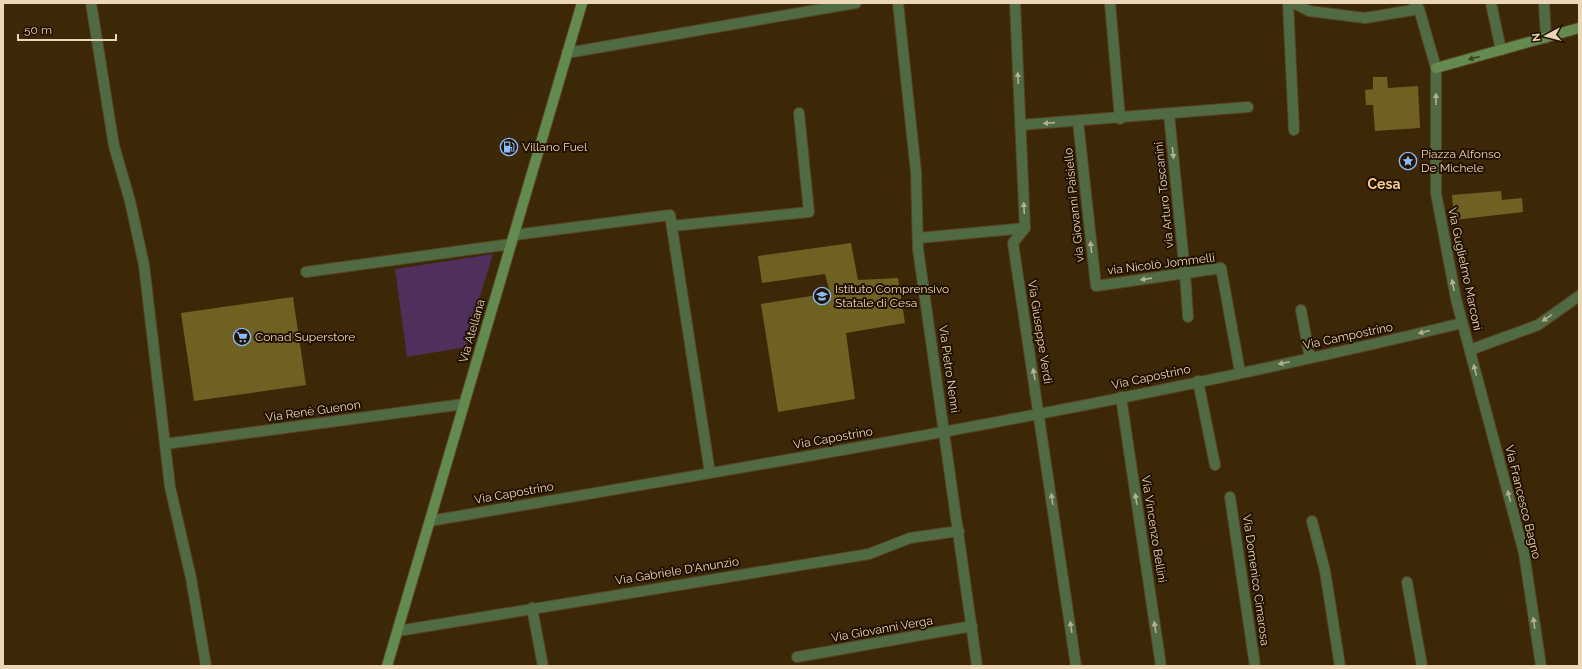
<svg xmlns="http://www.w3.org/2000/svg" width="1582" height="669" font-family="Raleway,sans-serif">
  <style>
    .green { fill: #4f2f5b }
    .building { fill: #6f6122 }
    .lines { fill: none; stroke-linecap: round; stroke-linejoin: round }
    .street-casing { stroke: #584423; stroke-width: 12 }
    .secondary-casing { stroke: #584423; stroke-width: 12 }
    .street { stroke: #506a44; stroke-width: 10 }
    .secondary { stroke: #638b4f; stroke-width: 10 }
    .oneway { fill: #3b4220 }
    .oneway2 { fill: #b5b08f }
    .labels { text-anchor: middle; stroke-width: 4; stroke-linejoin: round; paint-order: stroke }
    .poi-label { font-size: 12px; fill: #ecd6b8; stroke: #211100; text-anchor: start }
    .street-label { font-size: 12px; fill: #ecd6b8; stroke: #211100 }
    .quarter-label { font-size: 14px; font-weight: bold; fill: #fbcf92; stroke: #211100 }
  </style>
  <rect width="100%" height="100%" fill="#3c2807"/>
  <!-- green -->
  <path class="green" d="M493,254l-25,81 -1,12 -60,10 -12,-88z"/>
  <!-- building -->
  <g class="building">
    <path d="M1373,77h14l1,11 30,-2 2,42 -45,3 -2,-26h-7l-1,-15 8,-1z"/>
    <path d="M1501,191l1,9 20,-2 1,14 -69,8 -2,-25z"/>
    <path d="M851,243l7,37 40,-2 7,45 -59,10 9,66 -77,13 -17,-108 69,-11 -5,-19 -63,9 -4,-27z"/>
    <path d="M293,297l13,88 -112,16 -13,-88z"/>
  </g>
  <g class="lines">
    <defs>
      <g id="street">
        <path d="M91,3l23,143 16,55 14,64 26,222 21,91 15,88"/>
        <path d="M898,3l18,169 2,77 59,417"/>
        <path d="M1015,3l10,225 -12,15 63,423"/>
        <path d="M1110,3l10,116"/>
        <path d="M1288,3l6,127"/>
        <path d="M1294,3l15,8 56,7 54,-9"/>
        <path d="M1414,3l5,6 17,59v125l20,106 68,254 17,113"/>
        <path d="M1491,3l10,47"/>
        <path d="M1544,3l2,35"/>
        <path d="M567,53l289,-50"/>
        <path d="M1169,114l16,159 3,44"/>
        <path d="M1078,121l18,165 125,-18 19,104"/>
        <path d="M1020,125l228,-18"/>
        <path d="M672,226l137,-14 -10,-99"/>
        <path d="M514,235l156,-20 40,258"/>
        <path d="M918,238l107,-10"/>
        <path d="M306,272l205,-28"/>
        <path d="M1301,310l9,48"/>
        <path d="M1470,350l68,-25 41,-29"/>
        <path d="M1198,381l17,84"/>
        <path d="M1121,397l40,269"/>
        <path d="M165,444l299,-40"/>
        <path d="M1230,497l25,169"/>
        <path d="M430,521c345,-59 692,-115 1032,-198"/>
        <path d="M1312,521l13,50 15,95"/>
        <path d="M1407,582l15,84"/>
        <path d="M532,608l11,58"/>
        <path d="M398,631l471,-77 41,-16 49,-7"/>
        <path d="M797,657l175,-31"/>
      </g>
      <g id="secondary">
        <path d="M1436,68l143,-40"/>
        <path d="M387,666l195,-663"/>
      </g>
    </defs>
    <!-- street casing -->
    <use href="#street" class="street-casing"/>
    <!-- secondary casing -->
    <use href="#secondary" class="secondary-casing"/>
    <!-- street -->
    <use href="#street" class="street"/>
    <!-- secondary -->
    <use href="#secondary" class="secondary"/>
  </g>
  <!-- one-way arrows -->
  <defs><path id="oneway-solid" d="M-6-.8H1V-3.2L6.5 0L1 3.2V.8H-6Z"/></defs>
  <use class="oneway" href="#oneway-solid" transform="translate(1474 58) rotate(165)"/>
  <g class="oneway2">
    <use href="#oneway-solid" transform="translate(1018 78) rotate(-92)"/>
    <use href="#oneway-solid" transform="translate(1436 99) rotate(-90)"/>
    <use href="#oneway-solid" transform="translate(1049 123) rotate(176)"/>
    <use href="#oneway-solid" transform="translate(1173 153) rotate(84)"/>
    <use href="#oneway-solid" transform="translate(1024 208) rotate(-93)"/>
    <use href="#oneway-solid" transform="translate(1091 247) rotate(-96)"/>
    <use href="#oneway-solid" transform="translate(1146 279) rotate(172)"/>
    <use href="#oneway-solid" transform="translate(1453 285) rotate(-101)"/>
    <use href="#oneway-solid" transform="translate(1547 318) rotate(145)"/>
    <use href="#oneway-solid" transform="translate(1424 332) rotate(166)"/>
    <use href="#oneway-solid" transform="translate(1284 363) rotate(168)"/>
    <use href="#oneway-solid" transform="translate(1475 370) rotate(-105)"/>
    <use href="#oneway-solid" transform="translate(1034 374) rotate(-99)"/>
    <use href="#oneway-solid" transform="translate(1509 496) rotate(-105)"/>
    <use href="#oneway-solid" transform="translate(1052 499) rotate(-98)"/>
    <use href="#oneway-solid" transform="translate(1136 499) rotate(-99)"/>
    <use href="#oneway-solid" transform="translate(1534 623) rotate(-98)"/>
    <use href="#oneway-solid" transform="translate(1071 627) rotate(-98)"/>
    <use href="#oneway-solid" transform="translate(1155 627) rotate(-99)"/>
  </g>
  <!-- icons -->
  <defs>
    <symbol id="fuel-ring" viewBox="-11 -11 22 22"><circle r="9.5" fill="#211100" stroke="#89bafc" stroke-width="1.5"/><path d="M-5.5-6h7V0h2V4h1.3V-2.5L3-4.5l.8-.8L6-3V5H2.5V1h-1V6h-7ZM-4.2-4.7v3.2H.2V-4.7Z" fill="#89bafc"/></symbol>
    <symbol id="sight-ring" viewBox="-11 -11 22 22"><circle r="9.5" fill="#211100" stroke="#89bafc" stroke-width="1.5"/><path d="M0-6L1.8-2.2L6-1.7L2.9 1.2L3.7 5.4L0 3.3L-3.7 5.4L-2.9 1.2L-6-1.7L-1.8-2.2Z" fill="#89bafc"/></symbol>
    <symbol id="school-ring" viewBox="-11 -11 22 22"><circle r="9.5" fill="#211100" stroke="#89bafc" stroke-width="1.5"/><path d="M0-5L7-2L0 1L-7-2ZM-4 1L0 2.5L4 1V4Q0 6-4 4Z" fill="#89bafc"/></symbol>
    <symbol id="supermarket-ring" viewBox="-11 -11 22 22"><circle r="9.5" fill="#211100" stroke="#89bafc" stroke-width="1.5"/><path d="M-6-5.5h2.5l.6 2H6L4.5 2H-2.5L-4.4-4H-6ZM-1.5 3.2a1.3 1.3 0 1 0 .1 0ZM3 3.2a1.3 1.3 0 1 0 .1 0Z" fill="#89bafc"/></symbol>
  </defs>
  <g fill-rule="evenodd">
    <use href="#fuel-ring" x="499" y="137" width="20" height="20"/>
    <use href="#sight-ring" x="1398" y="151" width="20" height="20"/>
    <use href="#school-ring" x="812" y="286" width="20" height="20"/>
    <use href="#supermarket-ring" x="232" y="327" width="20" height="20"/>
  </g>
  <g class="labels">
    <!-- poi labels -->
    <g class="poi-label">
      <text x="522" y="151">Villano Fuel</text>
      <text x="1421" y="158">Piazza Alfonso<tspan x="1421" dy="14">De Michele</tspan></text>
      <text x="835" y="293">Istituto Comprensivo<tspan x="835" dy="14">Statale di Cesa</tspan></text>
      <text x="255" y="341">Conad Superstore</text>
    </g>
    <!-- street labels -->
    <g class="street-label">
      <text transform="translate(1164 195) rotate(-96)" y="4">via Arturo Toscanini</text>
      <text transform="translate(1074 205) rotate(-96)" y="4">via Giovanni Paisiello</text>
      <text transform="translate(1161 264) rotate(-7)" y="4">via Nicolò Jommelli</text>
      <text transform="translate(1465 269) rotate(78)" y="4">Via Guglielmo Marconi</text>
      <text transform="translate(472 331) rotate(-74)" y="4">Via Atellana</text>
      <text transform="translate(1040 332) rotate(81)" y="4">Via Giuseppe Verdi</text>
      <text transform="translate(1348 336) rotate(-12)" y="4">Via Campostrino</text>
      <text transform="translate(949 369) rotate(82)" y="4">Via Pietro Nenni</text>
      <text transform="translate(1151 377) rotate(-12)" y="4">Via Capostrino</text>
      <text transform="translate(313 411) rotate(-8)" y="4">Via Renè Guenon</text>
      <text transform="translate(833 438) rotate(-10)" y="4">Via Capostrino</text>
      <text transform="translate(514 493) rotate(-10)" y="4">Via Capostrino</text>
      <text transform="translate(1523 502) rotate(76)" y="4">Via Francesco Bagno</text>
      <text transform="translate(1154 529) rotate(81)" y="4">Via Vincenzo Bellini</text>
      <text transform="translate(677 571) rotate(-9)" y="4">Via Gabriele D'Anunzio</text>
      <text transform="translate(1256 580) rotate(82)" y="4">Via Domenico Cimarosa</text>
      <text transform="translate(882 629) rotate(-10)" y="4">Via Giovanni Verga</text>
    </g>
    <!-- quarter labels -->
    <g class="quarter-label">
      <text x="1384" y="189">Cesa</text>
    </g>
  </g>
  <!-- border -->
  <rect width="1582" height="669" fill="none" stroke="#ecd6b8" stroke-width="8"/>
  <!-- north arrow -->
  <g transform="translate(1546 36) rotate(263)" stroke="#211100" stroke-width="3" paint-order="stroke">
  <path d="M0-3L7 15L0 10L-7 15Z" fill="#ecd6b8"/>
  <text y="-6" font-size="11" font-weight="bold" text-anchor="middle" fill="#ecd6b8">N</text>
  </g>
  <!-- scale -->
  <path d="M18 34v6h98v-6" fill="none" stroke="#ecd6b8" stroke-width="2"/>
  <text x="24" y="34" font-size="12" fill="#ecd6b8" stroke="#211100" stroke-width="3" paint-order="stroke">50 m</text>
</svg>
